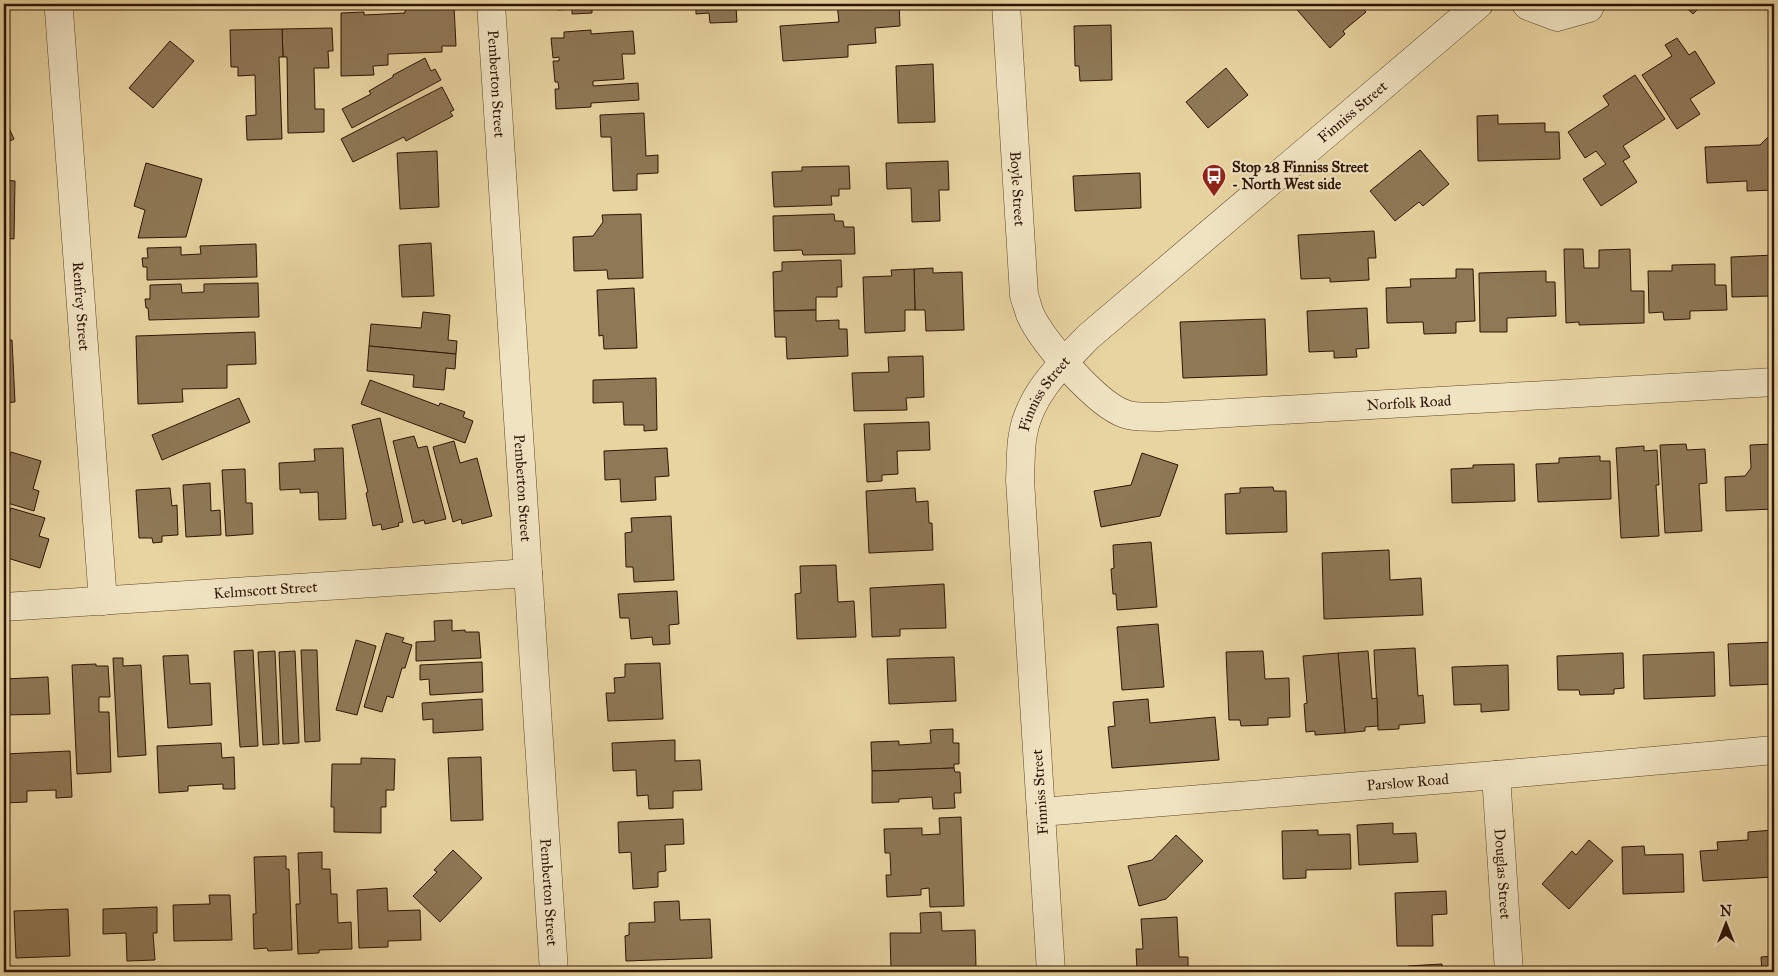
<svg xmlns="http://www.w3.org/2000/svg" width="1778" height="976" font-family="'IM FELL Great Primer',serif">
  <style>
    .building { fill: #8f7856; stroke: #2e1505 }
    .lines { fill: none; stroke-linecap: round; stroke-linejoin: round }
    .minor-casing { stroke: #5c452c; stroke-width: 29 }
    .minor { stroke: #f0e3c2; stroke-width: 28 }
    .labels { text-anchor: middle; stroke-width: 4; stroke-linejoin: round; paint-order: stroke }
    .street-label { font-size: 15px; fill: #2e1505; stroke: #f0e3c2 }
    .poi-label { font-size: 15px; font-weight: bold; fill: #2e1505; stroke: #f0e3c2; text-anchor: start }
  </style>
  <rect width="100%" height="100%" fill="#e8d4a1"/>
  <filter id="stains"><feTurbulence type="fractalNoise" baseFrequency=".004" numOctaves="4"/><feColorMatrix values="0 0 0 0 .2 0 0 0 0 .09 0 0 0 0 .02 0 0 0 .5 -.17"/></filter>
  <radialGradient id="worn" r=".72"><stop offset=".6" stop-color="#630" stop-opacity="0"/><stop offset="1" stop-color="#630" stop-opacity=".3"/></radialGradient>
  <!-- building -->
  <g class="building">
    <path d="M558,4h53v2l-19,1v6l-20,1v-5l-14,1z"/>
    <path d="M696,4h36v3h4l1,15 -27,1 -1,-10 -13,1z"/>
    <path d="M837,4h62l1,22 -25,2 1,15 -28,2v12l-65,4 -3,-35 59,-4z"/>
    <path d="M1292,4h67l7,8 -23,19 2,3 -15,14z"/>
    <path d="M1682,4h29l-4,4 -4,-4 -10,10z"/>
    <path d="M454,6l2,40h-14v6l-54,2v11l-15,1 1,9 -33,1v-63l23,-1v3l41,-2v-5z"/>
    <path d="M1111,25l1,55 -32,1 -1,-15h-4l-1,-40z"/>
    <path d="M332,28l1,23h-5l1,17h-15l1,41h9v23l-36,1 -1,-76h-4l-1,-28z"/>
    <path d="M282,29l1,28h-4l3,82 -35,1 -1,-24 10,-1 -1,-40 -17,1v-9h-7l-1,-37z"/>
    <path d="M591,30v4l42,-3 2,23h-13l2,25 -31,2v5l45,-3 1,17 -48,3v4l-35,2 -1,-20h4l-1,-7h-3l-2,-21h6v-4l-6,1 -2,-20h13v-6z"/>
    <path d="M1677,38l12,17 6,-4 20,32 -25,16 10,15 -23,15 -35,-54 30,-19 -7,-11z"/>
    <path d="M170,41l24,20 -41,47 -24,-20z"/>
    <path d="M425,58l6,13 4,-2 6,11 -89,48 -10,-19 29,-15 -2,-3 24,-14v-2z"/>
    <path d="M933,64l2,58 -37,1 -2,-57z"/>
    <path d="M1226,68l22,27 -40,33 -22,-26z"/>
    <path d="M1635,75l30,44 -42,27 7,11 -7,4 14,21 -36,24 -18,-27 23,-15 -10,-13 -11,7 -17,-26 41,-27 -6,-9z"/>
    <path d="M4,81l6,14 -5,2 5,9 -6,3z"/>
    <path d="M442,87l12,23 -4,2 3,4 -47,25 -2,-4 -51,25 -12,-23z"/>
    <path d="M644,113l2,43 12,-1v18l-21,1v16l-24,1 -2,-54h-10l-1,-22z"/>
    <path d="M1498,115v9l47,-1v9h14l1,27 -82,2 -1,-45z"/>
    <path d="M4,117l10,22 -8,4 4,7 -6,2z"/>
    <path d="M1774,131v59l-27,1v-10l-40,2 -2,-36 55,-2z"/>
    <path d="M1420,150l29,34 -26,22 -4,-4 -24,19 -25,-30z"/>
    <path d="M437,151l2,56 -39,2 -3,-56z"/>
    <path d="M948,161l1,29h-10l1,31 -28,1 -1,-34 -24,1 -1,-26z"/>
    <path d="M146,163l56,16 -16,58 -48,1 7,-28 -11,-4z"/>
    <path d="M849,166l1,23h-11v7h-8l1,9 -58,2 -2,-35 30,-1v-4z"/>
    <path d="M1140,173l1,35 -66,3 -2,-35z"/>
    <path d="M4,180l11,1 -1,58 -10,-1z"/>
    <path d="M641,214l2,64 -35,1 -1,-9 -33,1 -1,-34 20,-1 10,-14 -1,-7z"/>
    <path d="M834,214l1,7h8l1,6h10l1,27 -52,1 -1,-5 -28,1 -1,-35z"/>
    <path d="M1374,231l2,27h-8l1,22 -39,2v-4l-29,1 -3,-44z"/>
    <path d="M431,243l3,53 -32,1 -3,-52z"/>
    <path d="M256,244l1,33 -110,3v-13h-4l-1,-9h6l-1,-10 34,-1v8l20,-1 -1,-8z"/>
    <path d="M1564,249h19l1,19h15v-18l31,-1 1,42h13v32l-65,2v-3l-13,1z"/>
    <path d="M1774,255v47h-4v-6l-38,1 -1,-40z"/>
    <path d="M841,260l1,27h-5v10h-21v13l-42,1 -1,-39 9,-1v-9z"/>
    <path d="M1715,264v21h11l1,25 -37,1v8l-26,1 -1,-8 -14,1 -1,-42h24v-6z"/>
    <path d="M933,268v5l29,-1 2,58 -38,1 -1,-21h-10l-1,-41z"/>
    <path d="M914,269l1,41h-10v21l-40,2 -2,-56 29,-1 -1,-6z"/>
    <path d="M1456,269h17l2,52 -19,1v11l-32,1 -1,-12 -36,1 -1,-35 25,-1 -1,-8 46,-1z"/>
    <path d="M1546,271v11h9l1,34 -49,2v14h-27l-1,-59z"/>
    <path d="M258,283l1,34 -110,3 -1,-12h-2l-1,-9h5v-14l31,-1 1,9 22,-1v-8z"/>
    <path d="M634,288l3,60 -33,1 -1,-14 -4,1 -2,-46z"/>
    <path d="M1367,308l2,40 -13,1 1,8 -23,1v-7l-25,1 -2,-41z"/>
    <path d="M816,310v11l23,-1v9h8l1,27 -61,3 -1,-22h-11l-1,-26z"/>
    <path d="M423,312l27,3 -2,25 9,1 -1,13 -87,-8 2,-22 50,4z"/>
    <path d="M1265,319l2,56 -84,3 -3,-56z"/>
    <path d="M255,332l1,32 -29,1v23l-45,1 1,13 -45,2 -2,-68z"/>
    <path d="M12,340l3,62 -11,1v-62z"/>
    <path d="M369,346l87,8 -1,15 -9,-1 -2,22 -31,-3 1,-12 -47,-4z"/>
    <path d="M923,356l1,41 -18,1 1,12 -53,1 -2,-38 37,-1 -1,-15z"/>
    <path d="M656,378l1,52 -13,1v-6h-20l-1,-23 -30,1v-23z"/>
    <path d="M370,380l69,26 1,-3 25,9 -2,5 10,4 -8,22 -104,-39z"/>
    <path d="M239,398l11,24 -88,38 -10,-25z"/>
    <path d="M380,418l23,104 -5,1 1,3 -17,4 -1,-6 -8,2 -7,-33 2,-1 -16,-67z"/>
    <path d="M929,422l1,28 -33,1 1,23 -16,1v6l-15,1 -3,-58z"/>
    <path d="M414,436l4,12 9,-2 19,73 -21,5 -1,-4 -11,3 -20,-82z"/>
    <path d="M454,441l6,22 17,-5 15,58 -30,8 -1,-5 -8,3 -20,-75z"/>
    <path d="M1686,444l1,6 18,-1 2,34 -8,1 3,47 -37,2 -5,-88z"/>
    <path d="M1774,444v65l-48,2 -1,-34 20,-1 6,-8 -1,-23z"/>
    <path d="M1644,446v5l13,-1 2,35h-3l3,51 -38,2 -5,-90z"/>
    <path d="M343,448l3,71 -27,1 -1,-28 -18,1v-4l-20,1 -1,-27 36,-2 -1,-12z"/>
    <path d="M667,448l2,28 -14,1 1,23 -35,2 -1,-23 -15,1 -1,-29z"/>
    <path d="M11,452l30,9 -8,28 6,2 -5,20 -30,-9v-36l3,1z"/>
    <path d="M1142,453l36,12 -18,51 -59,11 -7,-36 37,-6z"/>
    <path d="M1600,456v5h10l1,38 -73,3 -2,-38 23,-1v-5z"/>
    <path d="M1514,464l1,37 -63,2 -1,-34 22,-1v-3z"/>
    <path d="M245,469l1,34h6l1,31 -27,2 -4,-66z"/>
    <path d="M210,483l1,28 9,-1 1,25 -35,2 -3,-52z"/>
    <path d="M1273,487l1,4h12l1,41 -61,2 -1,-40 15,-1v-5z"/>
    <path d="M170,488l2,18 5,-1 1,30 -16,1v6l-9,1 -1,-5h-13l-3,-48z"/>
    <path d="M915,488l1,14 12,-1 1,22h3l1,27 -64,3 -3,-62z"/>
    <path d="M11,508l34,10 -6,18 10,3 -9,29 -36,-11v-38l3,1z"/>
    <path d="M671,516l3,64 -40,2 -1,-15h-7l-1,-34 7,-1 -1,-14z"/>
    <path d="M1151,542l6,65 -40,3 -1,-16h-3l-2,-25 3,-1 -1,-23z"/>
    <path d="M1389,550l1,30 31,-2 2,37 -99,4 -2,-66z"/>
    <path d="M836,565l2,37 16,-1 2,36 -59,2 -2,-45 6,-1 -1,-27z"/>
    <path d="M944,584l2,44 -46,1v7l-28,1 -2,-49z"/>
    <path d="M677,591l2,33 -10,1 1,19 -17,1 -1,-8 -21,2 -2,-21h-9l-2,-24z"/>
    <path d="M452,620v11l13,-1v2h14l2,26 -65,3v-19l19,-1 -1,-20z"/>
    <path d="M1158,624l6,63 -42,3 -5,-63z"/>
    <path d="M386,633l18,5 -2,4 10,3 -7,23h-3l-9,30 -6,-2 -5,16 -18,-5z"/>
    <path d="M356,640l20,6 -19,69 -21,-5z"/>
    <path d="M1774,642v42l-44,2 -2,-42z"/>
    <path d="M1415,648l3,48 5,-1 2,28 -26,2v4l-21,1 -4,-80z"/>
    <path d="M253,650l5,96 -18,1 -6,-96z"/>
    <path d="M301,650h16l3,91 -15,1z"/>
    <path d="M275,651l4,93 -16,1 -5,-93z"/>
    <path d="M295,651l4,92 -16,1 -4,-92z"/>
    <path d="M1263,651l2,28 24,-1 1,39 -22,1v7l-27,1 -1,-6h-11l-3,-68z"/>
    <path d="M1368,651l4,48 5,-1 1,28 -13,1v4l-20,2 -7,-80z"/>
    <path d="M1714,652l1,44 -71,3 -1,-44z"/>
    <path d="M1338,653l7,80 -30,2v-4l-9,1 -2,-28 3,-1 -4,-47z"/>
    <path d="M1623,653l1,35 -10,1v5l-34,1 -1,-5h-21l-1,-34z"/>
    <path d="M188,655l2,29 20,-1 2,42 -44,3 -5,-72z"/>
    <path d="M954,657l2,44 -67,3 -2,-45z"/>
    <path d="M113,658h10v8l18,-1 5,90 -28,2z"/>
    <path d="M482,662l1,30 -53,3 -1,-16 -9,1v-15z"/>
    <path d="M660,663l3,56 -55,2 -2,-28h9l-1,-15 11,-1v-13z"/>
    <path d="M96,664v2h12l2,31h-11v15h10l2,60 -34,2 -5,-109z"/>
    <path d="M1508,665l1,45 -28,2v-8l-27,1 -2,-38z"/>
    <path d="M48,677l2,37 -46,1v-36z"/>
    <path d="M482,699l1,31 -50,3v-14l-10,1 -1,-17z"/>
    <path d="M1148,699l2,24 65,-6 4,43 -107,8 -4,-41 7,-1 -2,-24z"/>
    <path d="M953,729v14h6v21h-5v4l-82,3 -1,-29 28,-1v4l32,-2 -1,-13z"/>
    <path d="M675,740v21l25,-1 2,30 -29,1v17l-24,1 -1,-14 -11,1 -1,-26 -23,1 -1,-28z"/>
    <path d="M221,743l1,15 12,-1 1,32h-12v-5l-35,2v5l-29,2 -2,-47z"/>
    <path d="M70,751l2,46 -16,1v-8l-29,1v11l-23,1v-49z"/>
    <path d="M481,757l2,63 -32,1 -3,-63z"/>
    <path d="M361,758l34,1 -1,31h-8v17h-5v26l-47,-1v-25h-3l1,-43h29z"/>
    <path d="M954,768l1,4h5l1,21h-7l1,15 -22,1 -1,-12 -33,2v3l-27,1v-32z"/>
    <path d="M961,817l3,89 -34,1 -1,-19 -8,1v6l-34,2 -1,-22h5l-1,-22h-5l-1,-24 38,-1v7l18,-1 -1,-16z"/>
    <path d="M683,819l1,25 -19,1 1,26 -8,1v15l-25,2 -2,-37 -12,1 -1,-31z"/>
    <path d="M1393,823v11l23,-1 2,29 -59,3 -2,-40z"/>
    <path d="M1318,830v5l32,-1 1,35 -45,1v8l-23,1 -1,-48z"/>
    <path d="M1774,830v47l-71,4 -3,-30 18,-1 -1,-8 31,-2v-8z"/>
    <path d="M1176,835l27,26 -37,38 -27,7 -11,-40 24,-6z"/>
    <path d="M1589,840l24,21 -44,48 -27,-25 30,-33 4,4z"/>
    <path d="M1644,846l1,9 38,-1 1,38 -61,2 -1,-47z"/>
    <path d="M453,850l29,28 -42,44 -27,-26 24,-24 -3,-2z"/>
    <path d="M322,852v17h8l1,25h6l1,29 13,-1 1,27 -33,1v3l-21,1 -2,-50h4l-2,-51z"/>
    <path d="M286,856v13h3l3,81 -24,1 -1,-3 -13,1 -1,-35h3l-2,-57z"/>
    <path d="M387,888l1,23 32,-1 1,30 -33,1v6l-29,1 -2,-58z"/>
    <path d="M1446,891l1,23 -15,1 1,31h-36l-2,-53z"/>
    <path d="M209,895h21l2,45 -58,1 -1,-36 37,-1z"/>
    <path d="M679,901l1,19 30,-1 2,39 -86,3 -1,-25 4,-1v-12l26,-1 -1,-20z"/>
    <path d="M157,907v26h-4l2,27 -28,1 -1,-28 -23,1v-25z"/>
    <path d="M68,909l2,47 -54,2 -2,-47z"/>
    <path d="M941,912l1,19 33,-1 1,37 -85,3 -1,-37h31l-1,-20z"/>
    <path d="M1177,917l2,40h9v15h-44v-3l-7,1 -1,-21h7l-2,-30z"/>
    <path d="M1774,956v16h-12l-1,-15z"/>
    <path d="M1442,964v8h-47h13v-6z"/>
  </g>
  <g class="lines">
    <defs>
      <g id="minor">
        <path id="s1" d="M491,4l63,968"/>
        <path id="s2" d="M1006,4l18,291c2,6 4,13 6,19 12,27 66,90 95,100 10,4 24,2 34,3l615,-35"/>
        <path d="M1526,4l2,2 29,11 32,-9 2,-4"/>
        <path id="s3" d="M59,11l44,590"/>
        <path id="s4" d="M4,607l524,-34"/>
        <path id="s5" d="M1496,775l13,197"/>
        <path id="s6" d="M1041,812l455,-37 278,-25"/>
        <path id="s7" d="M1051,972l-31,-492c1,-15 0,-31 3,-46 7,-40 38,-69 65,-97l391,-333"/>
      </g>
    </defs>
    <!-- minor casing -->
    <use href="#minor" class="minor-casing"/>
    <!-- minor -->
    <use href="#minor" class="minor"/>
  </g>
  <!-- icons -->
  <defs>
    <symbol id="bus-pin" viewBox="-11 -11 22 30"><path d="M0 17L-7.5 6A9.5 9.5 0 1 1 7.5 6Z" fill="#8f2418" stroke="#f0e3c2"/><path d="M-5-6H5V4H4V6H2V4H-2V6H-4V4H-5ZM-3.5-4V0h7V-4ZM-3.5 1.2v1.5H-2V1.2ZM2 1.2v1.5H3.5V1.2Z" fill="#fff"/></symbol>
  </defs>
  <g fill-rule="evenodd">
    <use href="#bus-pin" x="1200" y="162" width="28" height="38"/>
  </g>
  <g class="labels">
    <!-- street labels -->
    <g class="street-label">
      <text dy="5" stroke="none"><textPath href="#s1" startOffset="80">Pemberton Street</textPath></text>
      <text dy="5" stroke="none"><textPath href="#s7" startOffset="1005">Finniss Street</textPath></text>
      <text dy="5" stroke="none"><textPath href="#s2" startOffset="185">Boyle Street</textPath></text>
      <text dy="5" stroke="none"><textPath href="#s3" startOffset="296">Renfrey Street</textPath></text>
      <text dy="5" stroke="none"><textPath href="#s7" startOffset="585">Finniss Street</textPath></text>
      <text dy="5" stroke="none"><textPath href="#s2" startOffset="736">Norfolk Road</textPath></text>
      <text dy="5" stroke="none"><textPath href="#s1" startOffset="485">Pemberton Street</textPath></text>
      <text dy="5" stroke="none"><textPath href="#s4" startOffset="262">Kelmscott Street</textPath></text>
      <text dy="5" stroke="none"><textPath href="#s6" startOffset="368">Parslow Road</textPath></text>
      <text transform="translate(1040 792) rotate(-94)" y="5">Finniss Street</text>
      <text dy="5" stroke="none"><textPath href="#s5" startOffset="99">Douglas Street</textPath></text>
      <text dy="5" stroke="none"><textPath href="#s1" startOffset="890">Pemberton Street</textPath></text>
    </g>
    <!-- poi labels -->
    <g class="poi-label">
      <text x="1232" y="172">Stop 28 Finniss Street<tspan x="1232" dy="17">- North West side</tspan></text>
    </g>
  </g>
  <!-- margin -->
  <rect width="1778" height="976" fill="none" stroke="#e8d4a1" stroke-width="20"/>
  <rect x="5" y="5" width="1768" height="966" fill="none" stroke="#2e1505" stroke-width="2.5"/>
  <rect x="10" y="10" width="1758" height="956" fill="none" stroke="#2e1505"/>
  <!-- north arrow -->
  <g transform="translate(1726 924)" stroke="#f0e3c2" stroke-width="4" paint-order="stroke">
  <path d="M0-4L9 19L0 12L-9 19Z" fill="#2e1505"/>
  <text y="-8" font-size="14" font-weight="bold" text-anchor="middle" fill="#2e1505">N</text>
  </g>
  <rect width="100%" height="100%" filter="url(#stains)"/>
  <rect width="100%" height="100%" fill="url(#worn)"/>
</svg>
